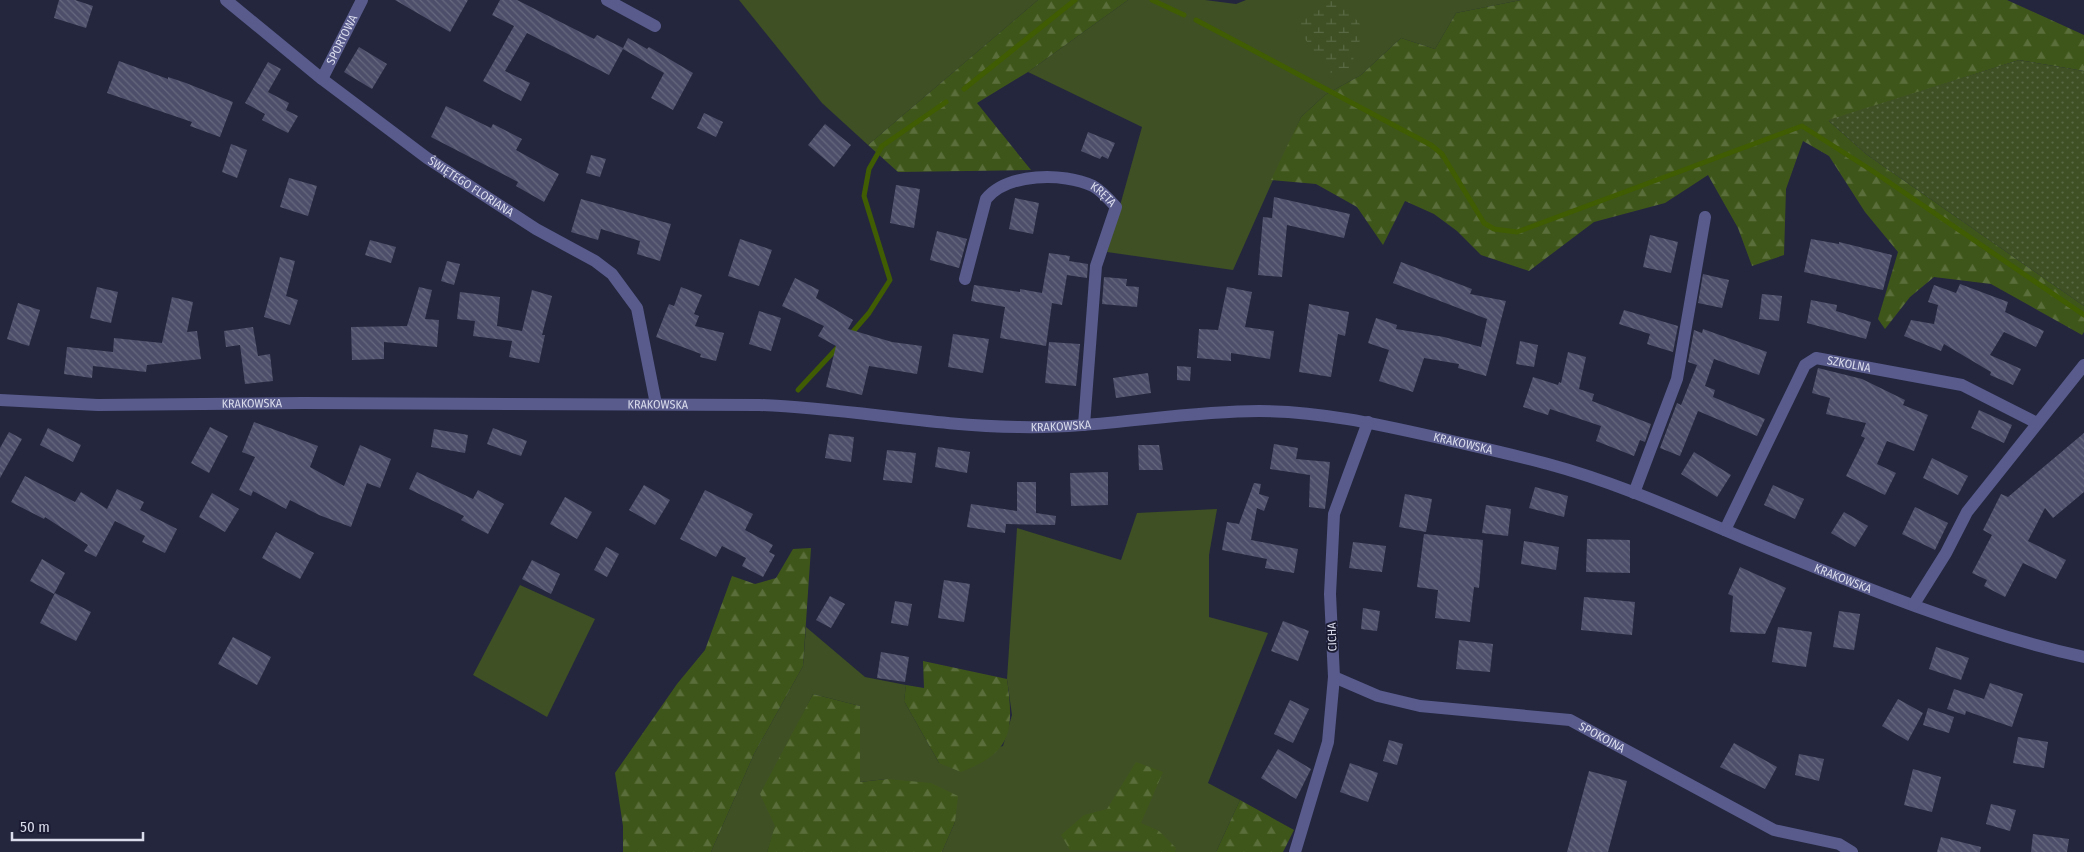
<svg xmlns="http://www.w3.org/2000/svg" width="2084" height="852" font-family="'Fira Sans Condensed',sans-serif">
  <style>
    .grass { fill: #3e5024 }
    .forest { fill: url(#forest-firs) }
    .wetland { fill: url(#wetland-marsh) }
    .park { fill: url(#park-dots) }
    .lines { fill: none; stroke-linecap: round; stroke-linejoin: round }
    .stream { stroke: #405d03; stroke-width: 5 }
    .building { fill: url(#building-back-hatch) }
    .minor { stroke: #585b8c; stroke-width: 12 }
    .labels { text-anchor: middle; stroke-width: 4; stroke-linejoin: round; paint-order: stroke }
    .street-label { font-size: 12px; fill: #dadcec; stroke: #1b1c33 }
  </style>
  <defs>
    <pattern id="forest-firs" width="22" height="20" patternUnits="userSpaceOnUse" patternTransform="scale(1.25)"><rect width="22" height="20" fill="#3f561a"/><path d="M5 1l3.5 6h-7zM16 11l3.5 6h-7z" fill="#5a6e3b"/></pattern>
    <pattern id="wetland-marsh" width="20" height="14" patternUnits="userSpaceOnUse" patternTransform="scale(1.25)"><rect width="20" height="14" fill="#3e5024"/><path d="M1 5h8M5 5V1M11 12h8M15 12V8" fill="none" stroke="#596944"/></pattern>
    <pattern id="park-dots" width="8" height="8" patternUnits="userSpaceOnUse" patternTransform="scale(1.25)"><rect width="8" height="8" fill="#3e5024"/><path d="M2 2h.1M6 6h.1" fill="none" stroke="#596944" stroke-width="1.8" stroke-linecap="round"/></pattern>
    <pattern id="building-back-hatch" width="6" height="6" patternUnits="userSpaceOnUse" patternTransform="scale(1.25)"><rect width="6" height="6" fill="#4d4f6a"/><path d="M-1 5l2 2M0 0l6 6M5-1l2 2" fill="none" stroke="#66687f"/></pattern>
  </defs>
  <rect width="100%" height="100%" fill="#24263d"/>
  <!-- grass -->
  <g class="grass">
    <path d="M739,0h299l-170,145 -46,-42z"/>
    <path d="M1128,0h77l31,4 10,-4h275l-65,13 -21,36 -34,-11 -40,37 -36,20 -24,22 -68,153 -126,-18 35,-125 -114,-55z"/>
    <path d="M1217,509l-8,46v62l59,16 -60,150 32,17 -24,52h-274l13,-30 -68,-43 -27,3v-76l-47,-12 -23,45 -14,87 -9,26h-56l43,-98 49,-88 3,-39 59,50 41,8 -2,16 35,62 64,-17 9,-31 -5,-36 10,-151 104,32 16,-47z"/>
    <path d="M520,585l75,34 -48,98 -74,-42z"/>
  </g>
  <!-- forest -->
  <g class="forest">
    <path d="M1038,0h90l-100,72 -51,31 54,67 -133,2 -30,-27z"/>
    <path d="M1521,0h486l77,35v36l-65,-11 -190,61 37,33 218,152v26l-2,3 -91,-51 -57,-7 -24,20 -25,32 -7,-10 20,-67 -33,-40 -36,-56 -26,-15 -17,48 -2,66 -32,11 -14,-38 -30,-53 -43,28 -71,19 -65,49 -48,-16 -24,-24 -23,-17 -29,-13 -22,44 -26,-38 -41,-23 -45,-4 30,-63 24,-22 36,-20 40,-37 34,11 21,-36z"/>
    <path d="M811,548l-8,118 -49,88 -43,98h-88v-26l-8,-53 62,-89 28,-34 27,-74 23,8 21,-6 17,-29z"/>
    <path d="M923,661l84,18c7,51 6,73 -46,93l-22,-9 -35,-62 2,-16 18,3z"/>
    <path d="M813,694l47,12v76l27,-3 44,4 27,13 -3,26 -13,30h-175l8,-26 -15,-32z"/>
    <path d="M1136,762l27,10 -22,51 18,8 17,17 -1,4 -105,-2 -9,-15 23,-20 23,-6z"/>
    <path d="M1240,800l54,30 -11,22h-67z"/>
  </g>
  <!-- wetland -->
  <path class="wetland" d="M1326,0h14l24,29 -15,42 -22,2 -6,-13 -23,-30 3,-9 29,-18z"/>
  <!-- park -->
  <path class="park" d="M2019,60l65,11v235l-218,-152 -38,-34z"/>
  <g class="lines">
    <!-- stream -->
    <g class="stream">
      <path d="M1152,0l32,15"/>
      <path d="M1196,20l235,125 11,9 42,69 10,6 23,3 285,-106 69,44 213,145"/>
      <path d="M964,89l111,-89"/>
      <path d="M850,335l19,-22 21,-33 -26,-84 5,-27 13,-23 64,-44"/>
      <path d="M798,390l41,-44"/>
    </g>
  </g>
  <!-- building -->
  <g class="building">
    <path d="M59,0h16l18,6 -7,22 -32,-10z"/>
    <path d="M395,0h73l-18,32z"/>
    <path d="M500,0h17l77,39 3,-4 26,13 5,-10 19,11 2,-2 44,26 -20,37 -22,-12 13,-25 -41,-24 -14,26 -82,-42 -22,38 25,12 -9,18 -38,-20 31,-55 -22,-11z"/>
    <path d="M359,47l28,17 -15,25 -28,-17z"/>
    <path d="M119,61l49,18v-2l18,6 47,19 -13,35 -30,-11 2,-4 -85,-29z"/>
    <path d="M268,62l13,7 -13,23 21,11 -3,7 12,6 -10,17 -26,-13 3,-6 -20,-11z"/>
    <path d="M446,106l45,22 2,-4 29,15 -6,11 43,24 -15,28 -28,-16 2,-4 -87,-45z"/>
    <path d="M704,113l19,9 -7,15 -19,-9z"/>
    <path d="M825,124l26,21 -17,22 -26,-22z"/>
    <path d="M1088,132l27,11 -7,16 -6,-3 -2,3 -19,-8z"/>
    <path d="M231,144l16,6 -10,28 -15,-6z"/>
    <path d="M591,155l15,4 -6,18 -14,-4z"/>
    <path d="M289,178l28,8 -9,30 -28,-9z"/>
    <path d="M896,185l24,4 -6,39 -24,-5z"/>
    <path d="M1274,197l76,17 -6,24 -57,-13 -5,52 -24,-2 5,-58 9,1z"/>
    <path d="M1015,198l24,5 -6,31 -24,-5z"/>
    <path d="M581,199l90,25 -11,37 -23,-7 3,-13 -39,-12 -3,11 -27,-8z"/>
    <path d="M937,231l30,8 -8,29 -29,-8z"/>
    <path d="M1650,235l28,7 -7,31 -28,-6z"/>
    <path d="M740,239l32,11 -13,36 -31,-10z"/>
    <path d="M1811,239l28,5v-2l53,13 -9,35 -79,-18z"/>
    <path d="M370,240l26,7 -5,16 -26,-8z"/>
    <path d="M1049,253l21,3 -1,5 19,3 -1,14 -20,-3 -5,30 -10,-2 -6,43 -46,-8 5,-31 -34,-6 3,-16 46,7v-3l22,4z"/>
    <path d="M280,257l15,4 -9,35 12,4 -8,25 -26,-8z"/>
    <path d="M447,261l13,3 -6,21 -13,-4z"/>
    <path d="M1401,262l71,27 -2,5 36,7 -20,75 -28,-8 1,-4 -35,-6 -11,34 -34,-11 10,-31 -21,-7 8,-25 21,7 -1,4 48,8 37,10 6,-28 -94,-36z"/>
    <path d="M1703,274l26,6 -7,28 -24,-5z"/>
    <path d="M1104,277l23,2 -1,7 13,1 -2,20 -35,-3z"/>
    <path d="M795,278l24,12 -3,8 37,22 -5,9 44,13 30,4 -5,28 -48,-8 -7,29 -36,-8 10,-41 -18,-10 6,-10 -42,-20z"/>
    <path d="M1960,284l48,18 -3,10 39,19 -8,16 -32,-15 -14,23 31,14 -8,16 -23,-10 1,-3 -47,-28 -3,7 -37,-15 7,-16 23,4 4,-19 -10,-3 6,-17 22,8z"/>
    <path d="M97,287l21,5 -7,31 -21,-5z"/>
    <path d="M419,287l13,3 -7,29 14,1 -2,27 -53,-5v17l-32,1 -1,-33 56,-1z"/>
    <path d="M681,287l21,8 -8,19 5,2 -4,10 29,7 -8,28 -16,-4 1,-3 -45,-17 13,-33 5,2z"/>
    <path d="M1227,287l25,5 -7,35 29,4 -4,28 -39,-6v8l-34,-3 2,-29 19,1z"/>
    <path d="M532,290l20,6 -10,39h3l-6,28 -30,-6 3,-16 -39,-5 2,-15 -18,-2 3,-27 40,5 -3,29 25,5z"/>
    <path d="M1762,294l20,2 -3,25 -20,-2z"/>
    <path d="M172,297l21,5 -6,30 10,-1 4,28 -54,6 -1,7 -53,-6 -1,12 -28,-4 3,-27 46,5 1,-14 48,5z"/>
    <path d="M1811,300l26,5 -1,6 35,11 -5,17 -59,-16z"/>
    <path d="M18,303l22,7 -11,36 -22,-7z"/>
    <path d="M1309,304l40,8 -4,24 -7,-2 -7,43 -32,-5z"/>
    <path d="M1624,310l54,16 -5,26 -26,-8 3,-10 -31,-10z"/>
    <path d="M759,311l22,7 -10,33 -22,-7z"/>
    <path d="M253,327l5,29 12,-2 3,27 -28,3 -5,-39 -14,2 -2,-16z"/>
    <path d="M1703,329l64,23 -8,23 -45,-16 -9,27 10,4 -2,7 52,22 -8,17 -59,-25 -18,45 -20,-8 17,-45 4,2 16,-40 -9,-3 6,-32 8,3z"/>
    <path d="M953,334l36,5 -6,34 -35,-6z"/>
    <path d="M1520,341l18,4 -4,22 -18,-3z"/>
    <path d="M1049,342l31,2 -4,42 -31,-3z"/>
    <path d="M1568,352l18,5 -7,32 15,5 -2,7 59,23 -6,18 -5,-2 -6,16 -38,-15 5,-15 -51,-17 -2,6 -25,-8 10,-30 25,8 1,-3 2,1z"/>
    <path d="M1177,366l14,1 -1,14 -13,-1z"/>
    <path d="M1818,368l44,11 43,21 -2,5 25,10 -14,36 -27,-10 -10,23 19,9 -11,22 -39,-19 19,-38 -4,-2 5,-13 -40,-9 4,-16 -18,-5z"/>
    <path d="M1148,373l3,20 -35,5 -3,-20z"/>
    <path d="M1979,410l33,15 -8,18 -33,-15z"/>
    <path d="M254,422l64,24 -8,21 34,19 16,-41 31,14 -11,29 -13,-5 -16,44 -32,-12 -29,-15 -4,9 -33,-18 -2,5 -12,-6 16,-33 -13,-5z"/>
    <path d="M210,427l18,9 -19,37 -18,-10z"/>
    <path d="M48,428l33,17 -8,17 -33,-17z"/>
    <path d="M493,428l34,13 -6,15 -34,-12z"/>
    <path d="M434,429l34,6 -3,18 -34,-6z"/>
    <path d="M9,432l13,7 -22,39v-30z"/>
    <path d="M2084,433v59l-31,26 -8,-10 -17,33 38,19 -10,19 -33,-16 -18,34 -21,-11 3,-6 -15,-7 20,-38 -9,-5 18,-36 7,3z"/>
    <path d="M829,434l25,3 -3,25 -26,-4z"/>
    <path d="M1274,444l24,4 -2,11 34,3 -5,47 -16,-2 1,-32 -40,-6z"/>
    <path d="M1138,445h21l4,25h-24z"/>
    <path d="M938,447l32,5 -3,21 -32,-6z"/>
    <path d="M887,450l29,3 -4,30 -29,-3z"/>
    <path d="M1694,452l37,23 -14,22 -36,-23z"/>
    <path d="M1932,458l36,18 -10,19 -35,-17z"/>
    <path d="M417,472l56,27 5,-9 26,14 -16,30 -27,-14 3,-4 -55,-27z"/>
    <path d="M1108,472v33l-37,1 -1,-33z"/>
    <path d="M25,476l50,26 6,-10 26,17 10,-20 27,13 -4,8 37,19 -12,24 -23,-11 3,-6 -30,-15 -19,36 -12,-6 4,-6 -43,-28 -1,2 -33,-17z"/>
    <path d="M1017,482h19v31l20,3 -1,9 -49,-1 -1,9 -38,-6 4,-23 46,7z"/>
    <path d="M1254,483l7,1 -2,10 10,3 -5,14 -7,-3 -6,32 47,9 -4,24 -29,-5 2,-9 -45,-9 5,-28 12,2z"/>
    <path d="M644,485l26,15 -15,25 -26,-15z"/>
    <path d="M1773,485l31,14 -9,20 -31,-14z"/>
    <path d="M1535,487l33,9 -4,21 -35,-9z"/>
    <path d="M705,490l48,24 -8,16 28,15 -4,7 6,3 -12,22 -21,-11 4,-8 -24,-12 -6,11 -36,-18z"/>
    <path d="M212,493l27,16 -14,23 -26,-15z"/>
    <path d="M1405,494l27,5 -6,33 -27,-5z"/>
    <path d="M565,497l27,15 -15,27 -27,-15z"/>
    <path d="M1486,505l25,4 -3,27 -26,-3z"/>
    <path d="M1915,507l33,16 -13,27 -33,-16z"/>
    <path d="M1844,512l24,14 -13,21 -24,-14z"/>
    <path d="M276,532l38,21 -14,26 -38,-21z"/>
    <path d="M1424,534l59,6 -4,48 -5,-1 -4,35 -35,-4 3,-28 -21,-3z"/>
    <path d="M1587,539l43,1v33l-44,-1z"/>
    <path d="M1524,541l35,6 -3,23 -35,-6z"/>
    <path d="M1353,542l33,4 -4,26 -33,-4z"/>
    <path d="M606,547l13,7 -12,23 -13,-7z"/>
    <path d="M42,559l23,14 -11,21 -24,-13z"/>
    <path d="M532,560l28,14 -9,20 -29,-15z"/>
    <path d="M1740,567l46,21 -21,46 -35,-2 3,-36 -5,-2z"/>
    <path d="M944,580l26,4 -6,38 -26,-4z"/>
    <path d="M55,593l36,19 -15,29 -36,-18z"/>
    <path d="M830,596l15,8 -14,24 -15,-8z"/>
    <path d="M1584,597l51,5 -3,33 -51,-5z"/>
    <path d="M895,601l17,3 -4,22 -17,-3z"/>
    <path d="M1363,608l17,3 -3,20 -16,-2z"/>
    <path d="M1839,611l21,3 -6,36 -21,-3z"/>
    <path d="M1283,621l26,10 -11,30 -27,-10z"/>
    <path d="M1778,627l34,5 -6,35 -34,-5z"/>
    <path d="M233,637l38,20 -14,28 -39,-21z"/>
    <path d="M1459,640l34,4 -3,28 -34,-3z"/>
    <path d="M1936,647l33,11 -8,22 -32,-11z"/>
    <path d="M881,652l28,5 -4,25 -28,-4z"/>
    <path d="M1990,683l33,11 -11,33 -46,-16 -1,4 -18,-6 7,-20 30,10z"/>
    <path d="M1898,699l25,14 -15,28 -26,-15z"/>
    <path d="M1290,700l19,9 -16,34 -19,-9z"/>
    <path d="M1928,708l26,9 -5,16 -26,-8z"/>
    <path d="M2018,737l30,5 -4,26 -31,-5z"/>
    <path d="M1389,740l14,4 -6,21 -14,-4z"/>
    <path d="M1734,743l43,24 -12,22 -45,-22z"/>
    <path d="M1278,749l33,20 -15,30 -35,-21z"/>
    <path d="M1799,754l25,5 -5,22 -24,-6z"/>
    <path d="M1350,763l28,10 -10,29 -28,-10z"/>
    <path d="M1913,769l28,8 -9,35 -28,-7z"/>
    <path d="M1589,771l38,10 -19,71h-41z"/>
    <path d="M1991,804l25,6 -6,21 -24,-7z"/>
    <path d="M2033,834l36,5 -2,13h-36z"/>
    <path d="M1941,837l40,10 -1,5h-43z"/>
  </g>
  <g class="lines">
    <!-- minor -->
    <g class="minor">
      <path id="s1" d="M226,0l96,79 105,79 109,71 59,32 17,13 25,34 19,96"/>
      <path d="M607,0l48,26"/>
      <path id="s2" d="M322,79l40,-79"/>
      <path id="s3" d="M965,279l21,-80c21,-26 77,-27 107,-13 9,5 16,13 23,21l-20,59 -12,159"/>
      <path id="s4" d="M0,400l98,5 205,-2 456,2c87,3 173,21 260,22 80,2 159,-16 240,-16 60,0 118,13 176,26 38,9 76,17 113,27 71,19 138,50 205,78 104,43 222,91 331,115"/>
      <path d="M1634,493l43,-114 28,-162"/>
      <path id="s5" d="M1725,530l80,-165 11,-7 146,27 75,38"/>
      <path d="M1914,604l32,-51 21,-41 117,-147"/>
      <path id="s6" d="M1334,677l44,19 42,10 150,14 204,110 65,14 13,8"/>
      <path d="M1295,852l33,-110 6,-65 -4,-83 4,-80 34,-92"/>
    </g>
  </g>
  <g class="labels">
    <!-- street labels -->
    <g class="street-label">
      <text dy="4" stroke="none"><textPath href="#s2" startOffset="44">SPORTOWA</textPath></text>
      <text dy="4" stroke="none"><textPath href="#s1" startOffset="308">ŚWIĘTEGO FLORIANA</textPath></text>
      <text dy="4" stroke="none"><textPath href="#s3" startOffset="210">KRĘTA</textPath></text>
      <text dy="4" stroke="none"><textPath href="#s5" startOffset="230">SZKOLNA</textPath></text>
      <text dy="4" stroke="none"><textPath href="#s4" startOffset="252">KRAKOWSKA</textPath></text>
      <text dy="4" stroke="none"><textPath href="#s4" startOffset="658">KRAKOWSKA</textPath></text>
      <text dy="4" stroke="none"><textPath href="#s4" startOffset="1062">KRAKOWSKA</textPath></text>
      <text dy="4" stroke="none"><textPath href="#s4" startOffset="1468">KRAKOWSKA</textPath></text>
      <text dy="4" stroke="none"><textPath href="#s4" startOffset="1872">KRAKOWSKA</textPath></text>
      <text transform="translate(1332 637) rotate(-92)" y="4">CICHA</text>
      <text dy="4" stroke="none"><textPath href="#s6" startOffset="278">SPOKOJNA</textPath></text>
    </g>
  </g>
  <!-- scale -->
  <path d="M12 832v8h131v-8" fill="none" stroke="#dadcec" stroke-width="2.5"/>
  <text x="20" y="832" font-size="15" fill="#dadcec" stroke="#1b1c33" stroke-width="4" paint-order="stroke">50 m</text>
</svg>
